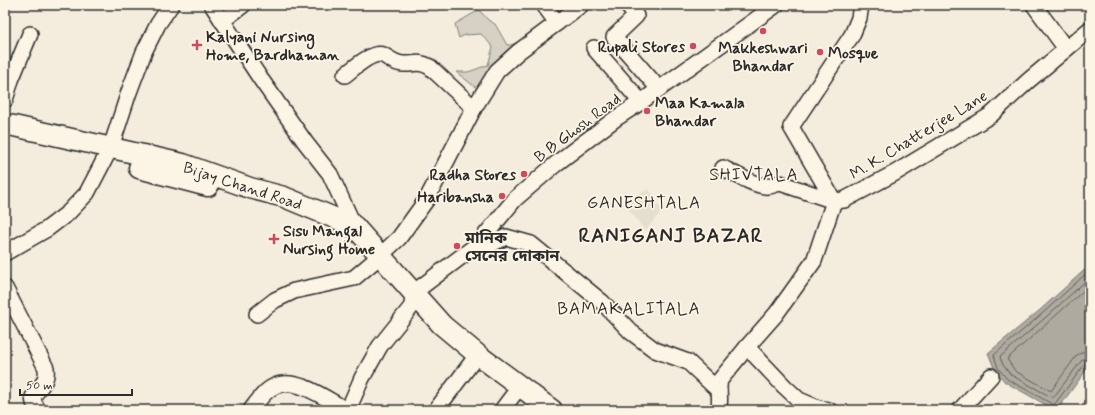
<svg xmlns="http://www.w3.org/2000/svg" width="1095" height="415" font-family="Mynerve,'Noto Sans Bengali',sans-serif">
  <style>
    .built { fill: #e5dfd0 }
    .green { fill: #d6d1c4; stroke: #807e78 }
    .water { fill: #afaaa0; stroke: #7a7771 }
    .lines { fill: none; stroke-linecap: round; stroke-linejoin: round }
    .shore { stroke: #605e5a; stroke-width: 1 }
    .minor-casing { stroke: #2b2b2b; stroke-width: 18 }
    .major-casing { stroke: #2b2b2b; stroke-width: 23 }
    .minor { stroke: #fcf5e5; stroke-width: 15 }
    .major { stroke: #fcf5e5; stroke-width: 20 }
    .poi-dot { fill: #d1495b; stroke: #fcf5e5; stroke-width: 1.5 }
    .labels { text-anchor: middle; stroke-width: 3.5; stroke-linejoin: round; paint-order: stroke }
    .poi-label { font-size: 16px; font-weight: bold; fill: #2b2b2b; stroke: #fcf5e5; text-anchor: start }
    .street-label { font-size: 16px; fill: #2b2b2b; stroke: #fcf5e5 }
    .neighbourhood-label { font-size: 17px; letter-spacing: 1px; fill: #2b2b2b; stroke: #fcf5e5 }
    .district-label { font-size: 20px; font-weight: bold; letter-spacing: 1px; fill: #2b2b2b; stroke: #fcf5e5 }
  </style>
  <rect width="100%" height="100%" fill="#f4edde"/>
  <filter id="ink" filterUnits="userSpaceOnUse"><feTurbulence type="fractalNoise" baseFrequency=".025" numOctaves="2"/><feDisplacementMap in="SourceGraphic" scale="8" xChannelSelector="R" yChannelSelector="G"/><feConvolveMatrix kernelMatrix="1 2 1 2 8 2 1 2 1" color-interpolation-filters="sRGB"/></filter>
  <g filter="url(#ink)">
    <!-- built -->
    <path class="built" d="M649,189l13,22 -17,20 -21,-28z"/>
    <!-- green -->
    <path class="green" d="M479,10l9,10 7,4 12,21h4l11,-5 -43,50 -23,-18h12l20,-7 5,-18 -12,-13 -16,1 -6,3 -4,-14z"/>
    <!-- water -->
    <path class="water" d="M1090,265v100l-33,45h-2l-50,-28 -10,-12 -7,-17 52,-43z"/>
    <g class="lines">
      <!-- shore -->
      <g class="shore">
        <path d="M1090,270l-47,43 -49,42 4,13 9,11 47,26 31,-41 5,-2"/>
        <path d="M1090,277l-44,40 -46,40 3,8 8,10 42,23 29,-38 4,-3h4"/>
        <path d="M1090,285l-83,74 8,12 36,20 26,-36 6,-3 7,-1"/>
      </g>
      <defs>
        <g id="minor">
          <path d="M212,5l48,73 45,64 25,32 24,52"/>
          <path d="M544,5l13,18"/>
          <path d="M627,5l9,11 -22,21 45,52"/>
          <path d="M1034,5l32,44"/>
          <path d="M222,21l21,-16"/>
          <path d="M594,48l47,54"/>
          <path d="M345,75c9,-7 27,-24 38,-20 6,3 12,9 20,9 12,1 14,-4 27,3l44,41"/>
          <path d="M5,100l6,-20 19,-46"/>
          <path d="M723,168c8,4 36,20 45,18 4,0 7,-2 12,-3l54,18"/>
          <path d="M834,201l-43,-74 61,-92 7,-17 2,-13"/>
          <path d="M478,244l11,1 17,-8 25,7 71,58 29,30 24,18 33,12 31,29"/>
          <path d="M5,253l42,-24 21,-16 19,-20 24,-46 18,-55 15,-40 14,-28 13,-19"/>
          <path d="M381,255l18,-17 28,-39 47,-91 23,-37 21,-19 63,-47"/>
          <path d="M5,288l41,80c2,15 -7,18 -13,29l1,6 4,7"/>
          <path d="M257,314l18,-14 19,-9 60,-13 19,-16"/>
          <path d="M747,347l37,39 15,14 19,8 11,2"/>
          <path d="M251,410c7,-9 14,-20 24,-24 21,-10 53,14 71,24"/>
          <path d="M348,410l14,-32 18,-32 32,-40 1,-13 65,-49 37,-45 42,-36 58,-44 26,-17 135,-97"/>
          <path d="M436,410l36,-48"/>
          <path d="M502,410l12,-16"/>
          <path d="M718,410c4,-10 -1,-20 2,-30l27,-33 29,-33 38,-53 20,-60 10,-1 51,-27 96,-58 37,-34 62,-52"/>
          <path d="M960,410l31,-34"/>
        </g>
        <g id="major">
          <path d="M5,124l178,40 67,24 34,9 70,29 88,99 36,30 74,55"/>
          <path d="M139,168l69,18"/>
        </g>
      </defs>
      <!-- minor casing -->
      <use href="#minor" class="minor-casing"/>
      <!-- major casing -->
      <use href="#major" class="major-casing"/>
      <!-- minor -->
      <use href="#minor" class="minor"/>
      <!-- major -->
      <use href="#major" class="major"/>
    </g>
  </g>
  <!-- markers -->
  <g class="poi-dot">
    <circle cx="763" cy="31" r="4"/>
    <path d="M195 39h4v4h4v4h-4v4h-4v-4h-4v-4h4z"/>
    <circle cx="693" cy="46" r="4"/>
    <circle cx="820" cy="52" r="4"/>
    <circle cx="647" cy="111" r="4"/>
    <circle cx="524" cy="174" r="4"/>
    <circle cx="502" cy="196" r="4"/>
    <path d="M272 233h4v4h4v4h-4v4h-4v-4h-4v-4h4z"/>
    <circle cx="457" cy="246" r="4"/>
  </g>
  <g class="labels">
    <!-- poi labels -->
    <g class="poi-label">
      <text x="206" y="42">Kalyani Nursing<tspan x="206" dy="18">Home, Bardhaman</tspan></text>
      <text x="685" y="52" text-anchor="end">Rupali Stores</text>
      <text x="763" y="53" text-anchor="middle">Makkeshwari<tspan x="763" dy="18">Bhandar</tspan></text>
      <text x="828" y="58">Mosque</text>
      <text x="655" y="108">Maa Kamala<tspan x="655" dy="18">Bhandar</tspan></text>
      <text x="516" y="180" text-anchor="end">Radha Stores</text>
      <text x="494" y="202" text-anchor="end">Haribansha</text>
      <text x="283" y="236">Sisu Mangal<tspan x="283" dy="18">Nursing Home</tspan></text>
      <text x="465" y="243">মানিক<tspan x="465" dy="18">সেনের দোকান</tspan></text>
    </g>
    <!-- street labels -->
    <g class="street-label">
      <text transform="translate(577 127) rotate(-37)" y="6">B B Ghosh Road</text>
      <text transform="translate(918 134) rotate(-31)" y="6">M. K. Chatterjee Lane</text>
      <text transform="translate(243 185) rotate(18)" y="6">Bijay Chand Road</text>
    </g>
    <!-- neighbourhood labels -->
    <g class="neighbourhood-label">
      <text x="754" y="180">SHIVTALA</text>
      <text x="644" y="208">GANESHTALA</text>
      <text x="629" y="314">BAMAKALITALA</text>
    </g>
    <!-- district labels -->
    <g class="district-label">
      <text x="671" y="242">RANIGANJ BAZAR</text>
    </g>
  </g>
  <!-- margin -->
  <rect width="1095" height="415" fill="none" stroke="#fcf5e5" stroke-width="20"/>
  <rect x="10" y="10" width="1075" height="395" fill="none" stroke="#2b2b2b" stroke-width="1.5" filter="url(#ink)"/>
  <!-- scale -->
  <path d="M20 389v6h112v-6" fill="none" stroke="#2b2b2b" stroke-width="2"/>
  <text x="26" y="389" font-size="12" fill="#2b2b2b" stroke="#fcf5e5" stroke-width="3" paint-order="stroke">50 m</text>
</svg>
